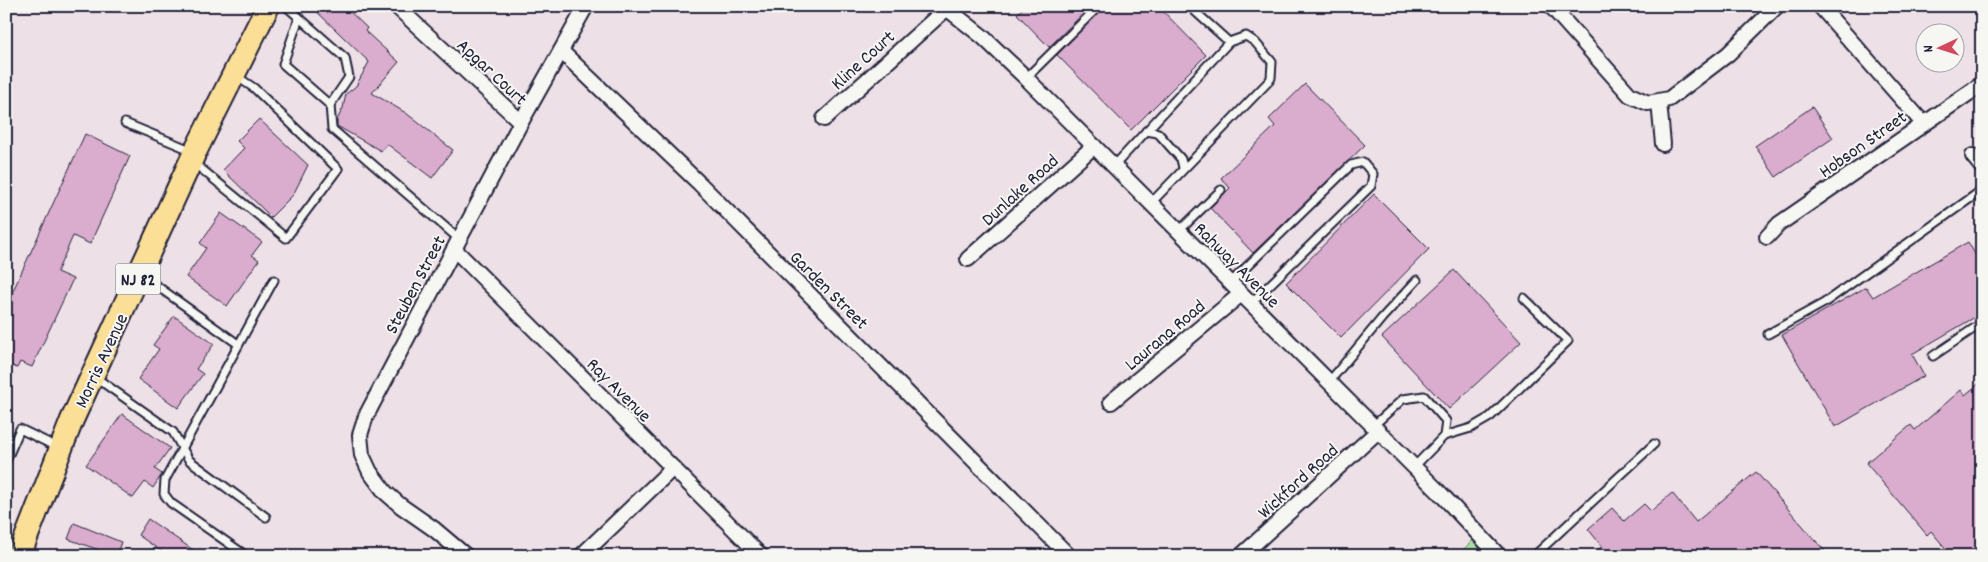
<svg xmlns="http://www.w3.org/2000/svg" width="1988" height="562" font-family="Dekko,sans-serif">
  <style>
    .green { fill: #abe0a3; stroke: #66816f }
    .building { fill: #daaccd; stroke: #22223b }
    .lines { fill: none; stroke-linecap: round; stroke-linejoin: round }
    .lane-casing { stroke: #22223b; stroke-width: 11 }
    .street-casing { stroke: #22223b; stroke-width: 18 }
    .primary-casing { stroke: #22223b; stroke-width: 26 }
    .lane { stroke: #f6f6f2; stroke-width: 7 }
    .street { stroke: #f6f6f2; stroke-width: 14 }
    .primary { stroke: #fbdf96; stroke-width: 22 }
    .labels { text-anchor: middle; stroke-width: 4; stroke-linejoin: round; paint-order: stroke }
    .shield { fill: #f6f6f2; stroke: #626272; stroke-width: 1 }
    .shield-label { font-size: 18px; font-weight: bold; fill: #22223b }
    .street-label { font-size: 19px; fill: #22223b; stroke: #f6f6f2 }
  </style>
  <rect width="100%" height="100%" fill="#eee0e7"/>
  <filter id="ink" filterUnits="userSpaceOnUse"><feTurbulence type="fractalNoise" baseFrequency=".02" numOctaves="2"/><feDisplacementMap in="SourceGraphic" scale="10" xChannelSelector="R" yChannelSelector="G"/><feConvolveMatrix kernelMatrix="1 2 1 2 8 2 1 2 1" color-interpolation-filters="sRGB"/></filter>
  <g filter="url(#ink)">
    <!-- green -->
    <path class="green" d="M1480,533l18,23h-41z"/>
    <!-- building -->
    <g class="building">
      <path d="M311,6h33l23,22 -2,3 34,31 -27,31 34,20 47,37 -21,28 -45,-34 -6,7 -44,-25v-6l6,-12 3,-14 10,-8 13,-24z"/>
      <path d="M1025,6h66l-42,41 -32,-33z"/>
      <path d="M1104,6h54l48,49 -75,75 -74,-75z"/>
      <path d="M1305,84l60,61 -112,108 -43,-45 20,-20 -9,-10 54,-52 -6,-7z"/>
      <path d="M1812,107l21,31 -57,39 -21,-31z"/>
      <path d="M259,119l49,46 -15,30 -22,22 -48,-47 21,-22 -7,-7z"/>
      <path d="M85,134l45,22 -40,88 -17,-8 -16,36 16,7 -41,88 -12,-5 -3,6 -11,-5v-57z"/>
      <path d="M1374,194l55,55 -88,89 -55,-55z"/>
      <path d="M221,213l41,29 -10,13 7,5 -32,46 -41,-29 20,-29 -6,-5z"/>
      <path d="M1968,242l14,24v47l-70,41 12,22 -89,51 -53,-92 84,-48 7,10z"/>
      <path d="M1454,270l67,72 -72,67 -67,-72z"/>
      <path d="M174,316l40,28 -18,25 7,5 -25,34 -40,-29 21,-30 -6,-4z"/>
      <path d="M1982,381v175h-30l-21,-25 -4,4 -61,-72 45,-38 4,5 46,-40 4,5z"/>
      <path d="M122,414l48,34 -15,21 7,5 -9,14 -8,-6 -12,16 -47,-33z"/>
      <path d="M1756,472l73,84h-238l11,-10 -14,-17 24,-21 12,13 20,-17 7,7 21,-18 24,29z"/>
      <path d="M148,519l54,37h-34l-30,-21z"/>
      <path d="M74,523l47,19 -5,14 -48,-17z"/>
    </g>
    <g class="lines">
      <defs>
        <g id="lane">
          <path d="M286,6l59,52 4,19 -19,28 -47,-41 16,-46"/>
          <path d="M1189,6l40,36"/>
          <path d="M1026,78l73,-72"/>
          <path d="M330,105l2,24 127,110"/>
          <path d="M125,123l68,28"/>
          <path d="M1146,131l12,2 23,26 2,9"/>
          <path d="M194,163l92,75 52,-69 -84,-81 -18,-12"/>
          <path d="M1114,166l115,-124 17,-6 9,6 17,20 -1,16 -2,3 -118,122"/>
          <path d="M1179,231l42,-41"/>
          <path d="M143,276l95,68"/>
          <path d="M1230,283l121,-118 12,-3 10,12 -2,12 -120,117"/>
          <path d="M1768,334l56,-31 158,-113"/>
          <path d="M1933,356l49,-33"/>
          <path d="M95,377l78,55 16,28 77,57"/>
          <path d="M1329,382l53,-64 35,-38"/>
          <path d="M1373,426l30,-27 21,-3 22,25 -2,15 -30,31"/>
          <path d="M1444,436l27,-8 19,-11 78,-76 -44,-43"/>
          <path d="M6,461l14,-32 39,19"/>
          <path d="M241,552l-70,-49 -7,-9 1,-14 109,-200"/>
          <path d="M1534,556l120,-112"/>
        </g>
        <g id="street">
          <path d="M396,6l125,116"/>
          <path d="M944,6l39,31 43,41 415,416 58,62"/>
          <path d="M1551,6l79,89 18,8 21,-4 59,-45 49,-48"/>
          <path d="M1820,6l103,117"/>
          <path d="M561,51l139,133 369,372"/>
          <path d="M1659,102l4,42"/>
          <path d="M824,119l123,-111"/>
          <path d="M1973,156l9,11"/>
          <path d="M1767,237l12,-13 203,-140"/>
          <path d="M454,249l307,307"/>
          <path d="M968,259l126,-113"/>
          <path d="M1111,402l130,-108"/>
          <path d="M466,556l-32,-27 -33,-23 -16,-14 -15,-20 -8,-17 -2,-20 6,-19 155,-294 65,-116"/>
          <path d="M581,556l92,-88"/>
          <path d="M1241,556l137,-125"/>
        </g>
        <path id="primary" d="M19,556l53,-136 123,-268 73,-146"/>
      </defs>
      <!-- lane casing -->
      <use href="#lane" class="lane-casing"/>
      <!-- street casing -->
      <use href="#street" class="street-casing"/>
      <!-- primary casing -->
      <use href="#primary" class="primary-casing"/>
      <!-- lane -->
      <use href="#lane" class="lane"/>
      <!-- street -->
      <use href="#street" class="street"/>
      <!-- primary -->
      <use href="#primary" class="primary"/>
    </g>
  </g>
  <g class="labels">
    <!-- shield labels -->
    <rect class="shield" x="115.5" y="263.5" width="45" height="31" rx="4"/>
    <g class="shield-label">
      <text x="138" y="285">NJ 82</text>
    </g>
    <!-- street labels -->
    <g class="street-label">
      <text transform="translate(862 59) rotate(-42)" y="7">Kline Court</text>
      <text transform="translate(493 71) rotate(43)" y="7">Apgar Court</text>
      <text transform="translate(1862 143) rotate(-35)" y="7">Hobson Street</text>
      <text transform="translate(1019 189) rotate(-42)" y="7">Dunlake Road</text>
      <text transform="translate(1238 264) rotate(45)" y="7">Rahway Avenue</text>
      <text transform="translate(414 284) rotate(-62)" y="7">Steuben Street</text>
      <text transform="translate(830 289) rotate(45)" y="7">Garden Street</text>
      <text transform="translate(1164 334) rotate(-40)" y="7">Laurana Road</text>
      <text transform="translate(100 360) rotate(-65)" y="7">Morris Avenue</text>
      <text transform="translate(620 389) rotate(45)" y="7">Ray Avenue</text>
      <text transform="translate(1297 480) rotate(-42)" y="7">Wickford Road</text>
    </g>
  </g>
  <!-- margin -->
  <rect width="1988" height="562" fill="none" stroke="#f6f6f2" stroke-width="25"/>
  <rect x="12" y="12" width="1963" height="537" fill="none" stroke="#22223b" stroke-width="2" filter="url(#ink)"/>
  <!-- north arrow -->
  <g transform="translate(1940 48) rotate(266)"><circle r="24" fill="#f6f6f2" stroke="#a1a1a9"/>
  <path d="M0-4L9 19L0 12L-9 19Z" fill="#d1495b"/>
  <text y="-8" font-size="14" font-weight="bold" text-anchor="middle" fill="#22223b">N</text>
  </g>
</svg>
